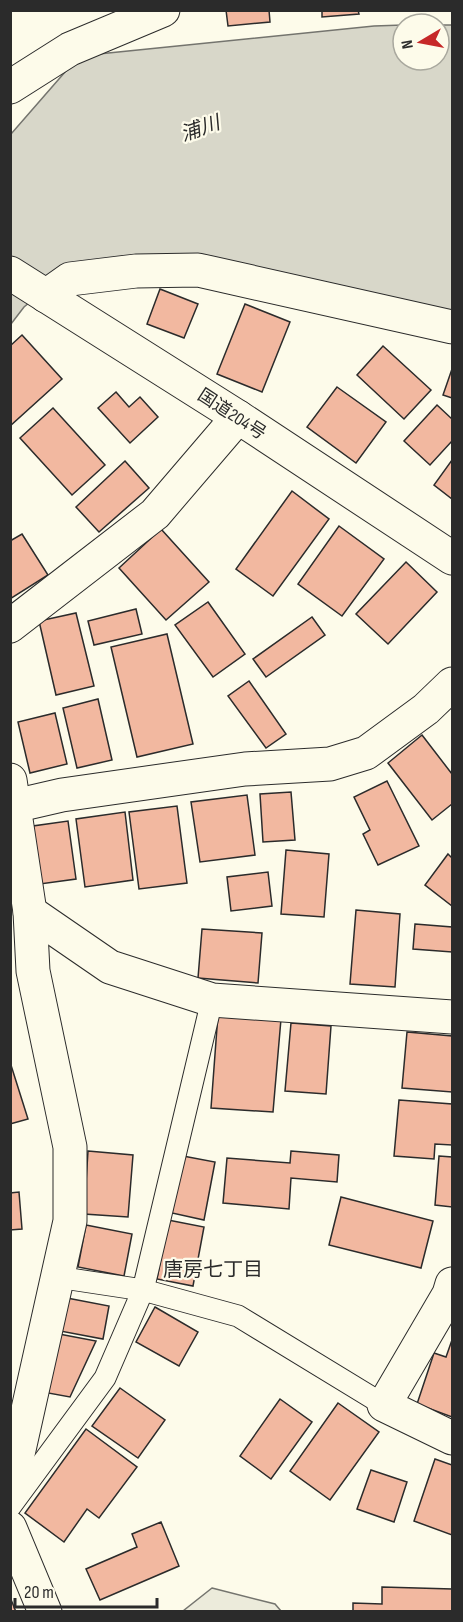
<svg xmlns="http://www.w3.org/2000/svg" width="463" height="1622" font-family="'Sofia Sans Condensed','Noto Sans JP',sans-serif">
  <style>
    .green { fill: #ecebdb; stroke: #74746e; stroke-width: 1.5 }
    .water { fill: #d8d7c9; stroke: #74746e; stroke-width: 1.5 }
    .building { fill: #f2b8a0; stroke: #2b2b2b; stroke-width: 1.5 }
    .lines { fill: none; stroke-linecap: round; stroke-linejoin: round }
    .lane-casing { stroke: #2b2b2b; stroke-width: 23 }
    .street-casing { stroke: #2b2b2b; stroke-width: 35 }
    .highway-casing { stroke: #2b2b2b; stroke-width: 35 }
    .lane { stroke: #fdfbea; stroke-width: 21 }
    .street { stroke: #fdfbea; stroke-width: 33 }
    .highway { stroke: #fdfbea; stroke-width: 33 }
    .labels { text-anchor: middle; stroke-width: 4.5; stroke-linejoin: round; paint-order: stroke }
    .street-label { font-size: 18px; fill: #2b2b2b; stroke: #fdfbea }
    .water-label { font-size: 20px; font-style: italic; fill: #2b2b2b; stroke: #fdfbea }
    .neighbourhood-label { font-size: 20px; fill: #2b2b2b; stroke: #fdfbea }
  </style>
  <rect width="100%" height="100%" fill="#fdfbea"/>
  <!-- green -->
  <path class="green" d="M212,1588l63,16 6,7h-98z"/>
  <!-- water -->
  <path class="water" d="M403,25v35h36v-35h13v295l-246,-57 -138,8 -44,36 -13,17v-190l68,-78 295,-30z"/>
  <!-- building -->
  <g class="building">
    <path d="M226,10h43l1,12 -42,4z"/>
    <path d="M322,10h36l1,4 -37,3z"/>
    <path d="M160,289l38,15 -14,34 -37,-14z"/>
    <path d="M245,304l45,18 -28,70 -45,-18z"/>
    <path d="M22,335l40,44 -52,47v-80z"/>
    <path d="M383,346l48,44 -27,29 -47,-44z"/>
    <path d="M452,369v29l-9,-3z"/>
    <path d="M337,387l49,35 -30,41 -49,-36z"/>
    <path d="M116,392l13,15 11,-10 18,20 -28,26 -32,-35z"/>
    <path d="M437,405l15,14v22l-22,24 -26,-24z"/>
    <path d="M53,408l52,57 -33,30 -52,-57z"/>
    <path d="M452,460v39l-18,-14z"/>
    <path d="M125,461l24,27 -50,44 -23,-25z"/>
    <path d="M292,491l37,28 -56,77 -37,-27z"/>
    <path d="M339,526l45,33 -42,57 -44,-32z"/>
    <path d="M161,529l48,53 -43,38 -47,-52z"/>
    <path d="M22,534l26,41 -38,24v-58z"/>
    <path d="M406,562l31,30 -49,52 -32,-30z"/>
    <path d="M208,602l37,52 -32,23 -38,-52z"/>
    <path d="M136,609l6,25 -48,11 -6,-24z"/>
    <path d="M76,613l18,73 -38,9 -17,-74z"/>
    <path d="M312,617l13,18 -59,42 -13,-18z"/>
    <path d="M167,634l26,110 -56,13 -26,-110z"/>
    <path d="M249,681l37,53 -20,14 -38,-52z"/>
    <path d="M98,699l14,61 -35,8 -14,-60z"/>
    <path d="M55,713l12,51 -37,9 -12,-51z"/>
    <path d="M422,735l30,39v30l-20,16 -44,-57z"/>
    <path d="M387,781l32,65 -41,19 -15,-31 7,-4 -16,-33z"/>
    <path d="M291,792l4,48 -32,2 -3,-48z"/>
    <path d="M247,795l8,60 -55,7 -9,-60z"/>
    <path d="M177,806l10,77 -48,6 -10,-77z"/>
    <path d="M125,812l8,68 -48,7 -9,-68z"/>
    <path d="M68,821l8,58 -36,5 -7,-58z"/>
    <path d="M286,850l43,4 -5,63 -43,-3z"/>
    <path d="M448,854l4,4v48l-27,-21z"/>
    <path d="M268,872l4,34 -41,5 -4,-34z"/>
    <path d="M356,910l44,4 -5,73 -45,-3z"/>
    <path d="M415,924l37,3v25l-39,-3z"/>
    <path d="M202,929l60,4 -4,50 -60,-5z"/>
    <path d="M218,1014l63,5 -8,93 -62,-4z"/>
    <path d="M291,1023l40,3 -5,68 -41,-3z"/>
    <path d="M407,1032l45,4v56l-50,-4z"/>
    <path d="M10,1062l18,57 -18,5z"/>
    <path d="M399,1100l53,4v41l-17,-1 -1,15 -40,-3z"/>
    <path d="M88,1151l45,4 -5,62 -44,-3z"/>
    <path d="M291,1151l48,4 -2,27 -46,-4 -2,31 -66,-6 4,-45 63,5z"/>
    <path d="M183,1156l32,6 -11,58 -32,-7z"/>
    <path d="M439,1156l13,1v50l-17,-2z"/>
    <path d="M19,1192l3,37 -12,1v-37z"/>
    <path d="M341,1197l92,24 -12,47 -92,-23z"/>
    <path d="M168,1220l36,7 -11,59 -36,-7z"/>
    <path d="M86,1225l46,9 -8,42 -46,-9z"/>
    <path d="M67,1298l42,8 -6,33 -43,-8z"/>
    <path d="M155,1307l43,25 -19,34 -43,-24z"/>
    <path d="M59,1334l37,7 -26,56 -22,-4z"/>
    <path d="M452,1340v77l-35,-13 17,-51 12,4z"/>
    <path d="M120,1388l45,32 -27,38 -46,-32z"/>
    <path d="M280,1399l32,23 -41,57 -31,-23z"/>
    <path d="M338,1403l41,29 -49,68 -40,-29z"/>
    <path d="M86,1429l51,38 -38,51 -12,-9 -23,33 -39,-29z"/>
    <path d="M435,1459l17,6v70l-38,-14z"/>
    <path d="M371,1470l36,12 -13,40 -37,-13z"/>
    <path d="M161,1522l18,44 -79,34 -14,-31 51,-22 -5,-13z"/>
    <path d="M382,1587l70,2v23h-99v-9l29,1z"/>
    <path d="M10,1597l6,15h-6z"/>
  </g>
  <g class="lines">
    <defs>
      <g id="lane">
        <path d="M57,1277l86,13 95,26 146,89"/>
        <path d="M10,1507l95,-129 38,-88 69,-290"/>
      </g>
      <g id="street">
        <path d="M10,87l60,-38 93,-39"/>
        <path d="M46,296l24,-17 66,-8 62,-1 254,57"/>
        <path d="M10,626l145,-112 83,-97"/>
        <path d="M10,780l20,132 3,59 37,176v74l-60,269"/>
        <path d="M10,807l52,-12 183,-26 85,-5 36,-11 60,-44 26,-25"/>
        <path d="M30,912l80,55 102,33 240,17"/>
        <path d="M452,1284l-3,10 -65,111 68,33"/>
        <path d="M10,1528l35,84"/>
      </g>
      <path id="highway" d="M10,273l228,144 214,141"/>
    </defs>
    <!-- lane casing -->
    <use href="#lane" class="lane-casing"/>
    <!-- street casing -->
    <use href="#street" class="street-casing"/>
    <!-- highway casing -->
    <use href="#highway" class="highway-casing"/>
    <!-- lane -->
    <use href="#lane" class="lane"/>
    <!-- street -->
    <use href="#street" class="street"/>
    <!-- highway -->
    <use href="#highway" class="highway"/>
  </g>
  <g class="labels">
    <!-- street labels -->
    <g class="street-label">
      <text transform="translate(232 414) rotate(33)" y="6">国道204号</text>
    </g>
    <!-- water labels -->
    <g class="water-label">
      <text transform="translate(200 128) rotate(-19)" y="7">浦川</text>
    </g>
    <!-- neighbourhood labels -->
    <g class="neighbourhood-label">
      <text x="213" y="1276">唐房七丁目</text>
    </g>
  </g>
  <!-- border -->
  <rect width="463" height="1622" fill="none" stroke="#2b2b2b" stroke-width="24"/>
  <!-- north arrow -->
  <g transform="translate(421 42) rotate(260)"><circle r="28" fill="#fdfbea" stroke="#a9a89e" stroke-width="1.5"/>
  <path d="M0-4.5L10 22L0 15L-10 22Z" fill="#c62828"/>
  <text y="-9" font-size="16" font-weight="bold" text-anchor="middle" fill="#2b2b2b">N</text>
  </g>
  <!-- scale -->
  <path d="M15 1598v9h142v-9" fill="none" stroke="#2b2b2b" stroke-width="3"/>
  <text x="24" y="1598" font-size="18" fill="#2b2b2b" stroke="#fdfbea" stroke-width="4.5" paint-order="stroke">20 m</text>
</svg>
